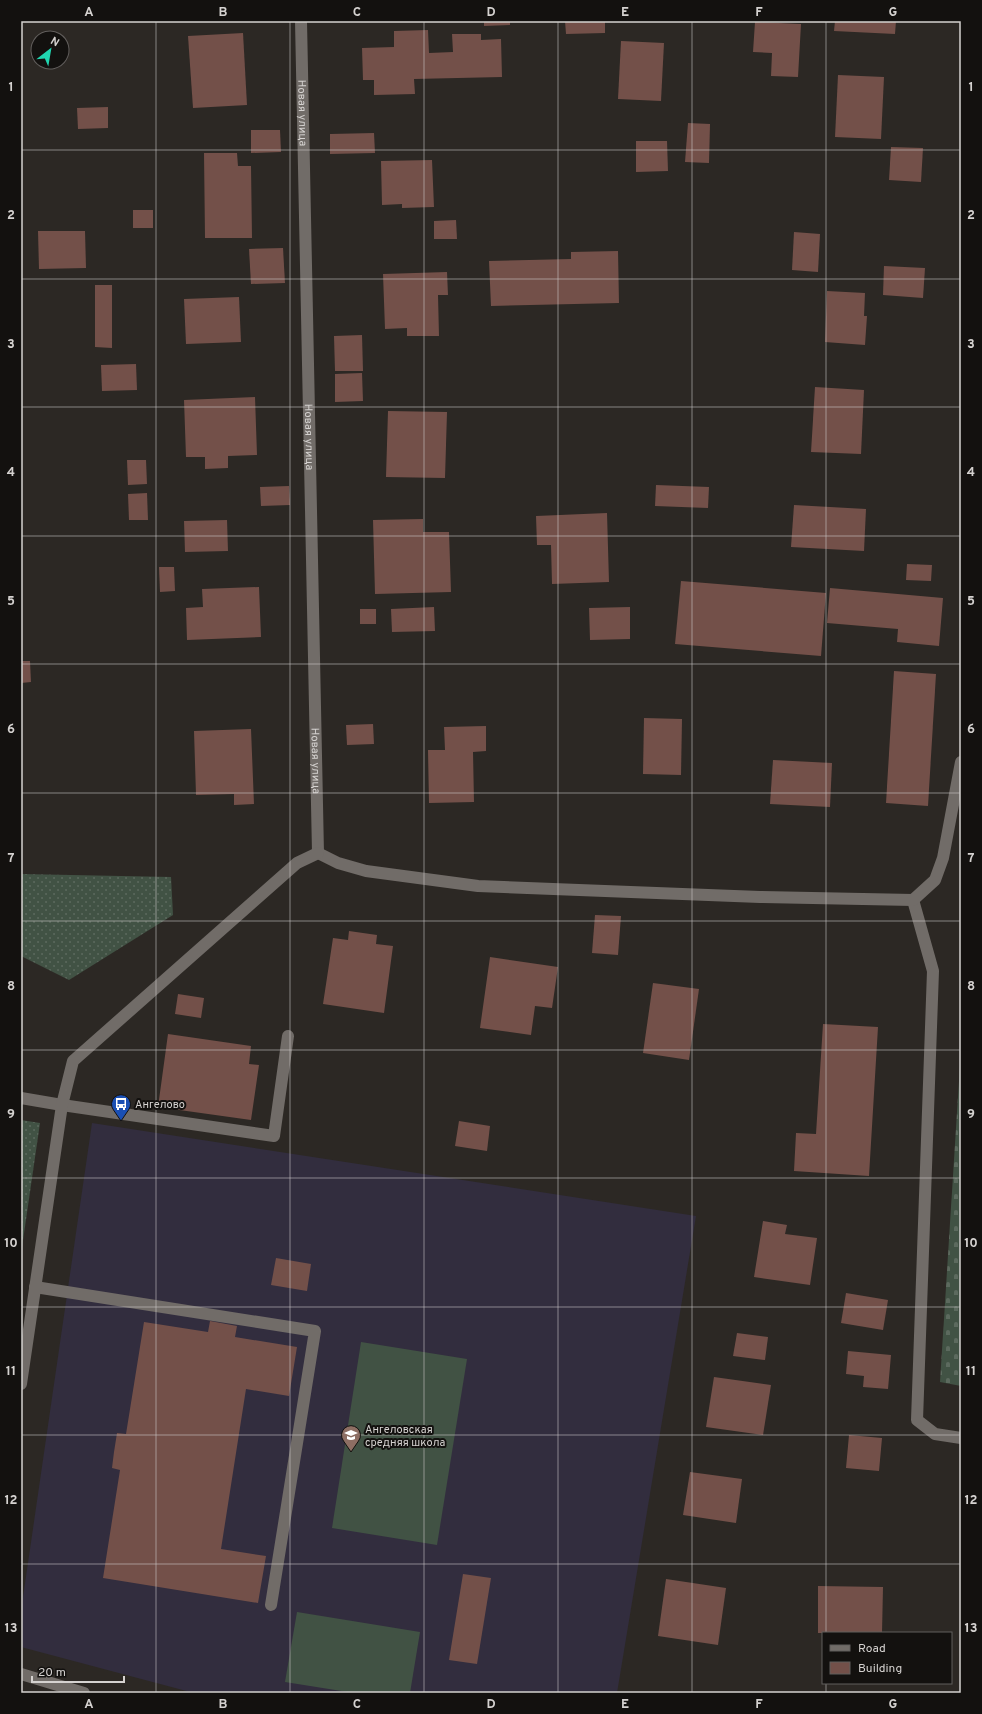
<svg xmlns="http://www.w3.org/2000/svg" width="982" height="1714" font-family="Overpass,sans-serif">
  <style>
    .education { fill: #322d3e }
    .grass { fill: url(#grass-dots) }
    .cemetery { fill: url(#cemetery-stones) }
    .garden { fill: #415244 }
    .building { fill: #735049 }
    .lines { fill: none; stroke-linecap: round; stroke-linejoin: round }
    .service { stroke: #716c68; stroke-width: 12 }
    .minor { stroke: #716c68; stroke-width: 12 }
    .grid { fill: none; stroke: #d5d2d0; stroke-width: 1; stroke-opacity: 0.55 }
    .labels { text-anchor: middle; stroke-width: 4; stroke-linejoin: round; paint-order: stroke }
    .street-label { font-size: 11px; fill: #d5d2d0; stroke: #13110f }
    .poi-label { font-size: 11px; fill: #d5d2d0; stroke: #13110f; text-anchor: start }
    .neatline { fill: none; stroke: #d5d2d0; stroke-width: 1.5 }
    .grid-label { font-size: 13px; text-anchor: middle; font-weight: bold; fill: #d5d2d0 }
  </style>
  <defs>
    <pattern id="grass-dots" width="8" height="8" patternUnits="userSpaceOnUse"><rect width="8" height="8" fill="#415244"/><path d="M2 2h.1M6 6h.1" fill="none" stroke="#5c6a5e" stroke-width="1.8" stroke-linecap="round"/></pattern>
    <pattern id="cemetery-stones" width="16" height="16" patternUnits="userSpaceOnUse"><rect width="16" height="16" fill="#415244"/><path d="M2 7V4a2 2 0 0 1 4 0v3zM10 15v-3a2 2 0 0 1 4 0v3z" fill="#5c6a5e"/></pattern>
  </defs>
  <rect width="100%" height="100%" fill="#2c2824"/>
  <!-- education -->
  <path class="education" d="M92,1123l604,93 -79,477h-423l-173,-46v-36z"/>
  <!-- grass -->
  <g class="grass">
    <path d="M21,874l150,3 2,38 -104,65 -48,-24z"/>
    <path d="M21,1120l19,3 -19,131z"/>
  </g>
  <!-- cemetery -->
  <path class="cemetery" d="M961,1049v337l-21,-4z"/>
  <!-- garden -->
  <g class="garden">
    <path d="M361,1342l106,17 -30,186 -105,-17z"/>
    <path d="M297,1612l123,20 -10,61h-56l-69,-11z"/>
  </g>
  <!-- building -->
  <g class="building">
    <path d="M484,21h26v4l-26,1z"/>
    <path d="M565,21h40v12l-39,1z"/>
    <path d="M835,21h61l-1,13 -61,-3z"/>
    <path d="M755,22l46,2 -3,53 -27,-1 1,-23 -19,-1z"/>
    <path d="M428,30l1,23 24,-1 -1,-18h29v6l20,-1 1,38 -88,2 1,15 -41,1v-15h-11l-1,-32 32,-1v-16z"/>
    <path d="M243,33l4,72 -54,3 -5,-72z"/>
    <path d="M621,41l43,2 -3,58 -43,-2z"/>
    <path d="M838,75l46,2 -3,62 -46,-2z"/>
    <path d="M108,107v21l-30,1 -1,-21z"/>
    <path d="M688,123l22,1 -1,39 -24,-1z"/>
    <path d="M251,130h29l1,22 -30,1z"/>
    <path d="M374,133l1,20 -45,1v-20z"/>
    <path d="M636,141h31l1,30 -32,1z"/>
    <path d="M891,147l32,1 -2,34 -32,-2z"/>
    <path d="M204,153h33l1,13h13l1,72h-47z"/>
    <path d="M432,160l2,47 -32,1v-4l-20,1 -1,-44z"/>
    <rect x="133" y="210" width="20" height="18"/>
    <path d="M456,220l1,19h-23v-18z"/>
    <path d="M38,231h47l1,37 -47,1z"/>
    <path d="M794,232l26,2 -2,38 -26,-2z"/>
    <path d="M283,248l2,35 -34,1 -2,-35z"/>
    <path d="M618,251l1,52 -128,3 -2,-45 82,-2v-7z"/>
    <path d="M884,266l41,2 -2,30 -40,-3z"/>
    <path d="M447,272l1,23h-10l1,41h-32v-8l-22,1 -2,-55z"/>
    <path d="M95,285h17v63l-17,-1z"/>
    <path d="M827,291l38,2 -1,23h3l-2,29 -40,-3z"/>
    <path d="M239,297l2,45 -55,2 -2,-45z"/>
    <path d="M362,335l1,36h-28l-1,-35z"/>
    <path d="M136,364l1,26 -35,1 -1,-26z"/>
    <path d="M362,373l1,28 -28,1v-28z"/>
    <path d="M815,387l49,3 -3,64 -50,-2z"/>
    <path d="M255,397l2,58 -29,1v12l-23,1v-12h-19l-2,-57z"/>
    <path d="M388,411l59,1 -2,66 -59,-1z"/>
    <path d="M127,460h19l1,24 -19,1z"/>
    <path d="M656,485l53,2 -1,21 -53,-2z"/>
    <path d="M289,486l1,19 -29,1 -1,-19z"/>
    <path d="M147,493l1,27h-19l-1,-26z"/>
    <path d="M794,505l72,4 -2,42 -73,-4z"/>
    <path d="M607,513l2,69 -57,2 -1,-39h-14l-1,-29z"/>
    <path d="M423,519v13h26l2,60 -76,2 -2,-74z"/>
    <path d="M227,520l1,31 -43,1 -1,-31z"/>
    <path d="M907,564l25,1 -1,16 -25,-1z"/>
    <path d="M159,567h15l1,24 -15,1z"/>
    <path d="M681,581l145,12 -5,63 -146,-12z"/>
    <path d="M259,587l2,50 -74,3 -1,-32 17,-1 -1,-18z"/>
    <path d="M830,588l113,10 -4,48 -42,-4 1,-13 -71,-6z"/>
    <path d="M434,607l1,24 -43,1 -1,-23z"/>
    <path d="M630,607v32l-40,1 -1,-32z"/>
    <rect x="360" y="609" width="16" height="15"/>
    <path d="M21,661h9l1,21 -10,1z"/>
    <path d="M894,671l42,3 -8,132 -42,-3z"/>
    <path d="M644,718l38,1 -1,56 -38,-1z"/>
    <path d="M373,724l1,20 -27,1 -1,-20z"/>
    <path d="M486,726v25l-13,1 1,50 -45,1 -1,-53h17l-1,-23z"/>
    <path d="M251,729l3,75 -20,1v-11l-38,1 -2,-64z"/>
    <path d="M773,760l59,3 -2,44 -60,-3z"/>
    <path d="M595,915l26,1 -3,39 -26,-2z"/>
    <path d="M349,931l28,4 -1,9 17,2 -9,67 -61,-9 10,-66 15,2z"/>
    <path d="M490,957l68,10 -6,41 -17,-2 -4,29 -51,-7z"/>
    <path d="M653,983l46,6 -10,71 -46,-7z"/>
    <path d="M178,994l26,4 -3,20 -26,-4z"/>
    <path d="M823,1024l55,3 -9,149 -75,-5 2,-38 20,1z"/>
    <path d="M168,1034l83,12 -2,18 10,1 -8,55 -93,-13z"/>
    <path d="M459,1121l31,5 -3,25 -32,-5z"/>
    <path d="M763,1221l24,4 -2,9 32,4 -7,47 -56,-8z"/>
    <path d="M276,1258l35,6 -4,27 -36,-6z"/>
    <path d="M846,1293l42,7 -5,30 -42,-7z"/>
    <path d="M210,1321l27,5 -2,11 62,10 -8,49 -43,-7 -25,160 45,7 -8,47 -155,-25 17,-108 -8,-2 2,-16 3,-19 9,1 18,-112 64,10z"/>
    <path d="M737,1333l31,4 -3,23 -32,-4z"/>
    <path d="M848,1351l43,4 -3,34 -25,-2 1,-11 -18,-2z"/>
    <path d="M714,1377l57,8 -8,50 -57,-8z"/>
    <path d="M849,1435l33,3 -3,33 -33,-3z"/>
    <path d="M690,1472l52,7 -6,44 -53,-8z"/>
    <path d="M463,1574l28,4 -14,86 -28,-4z"/>
    <path d="M666,1579l60,9 -8,57 -60,-9z"/>
    <path d="M818,1586l65,1 -1,46h-64z"/>
  </g>
  <g class="lines">
    <!-- service -->
    <g class="service">
      <path d="M913,900l20,71 -16,449 18,14 26,4"/>
      <path d="M62,1105l212,31 14,-100"/>
      <path d="M35,1287l280,44 -44,274"/>
    </g>
    <!-- minor -->
    <g class="minor">
      <path id="s1" d="M301,21l17,832"/>
      <path d="M318,853l20,10 28,8 112,15 282,11 153,3 22,-20 8,-22 18,-96"/>
      <path d="M21,1098l41,7"/>
      <path d="M21,1384l41,-279 11,-44 224,-198 21,-10"/>
      <path d="M21,1674l63,19"/>
    </g>
  </g>
  <!-- grid -->
  <path class="grid" d="M156,21v1672M290,21v1672M424,21v1672M558,21v1672M692,21v1672M826,21v1612M21,150h940M21,279h940M21,407h940M21,536h940M21,664h940M21,793h940M21,921h940M21,1050h940M21,1178h940M21,1307h940M21,1435h940M21,1564h940M826,1683v10"/>
  <!-- icons -->
  <defs>
    <symbol id="bus-pin" viewBox="-11 -11 22 30"><path d="M0 17L-7.5 6A9.5 9.5 0 1 1 7.5 6Z" fill="#1a4fb4" stroke="#13110f"/><path d="M-5-6H5V4H4V6H2V4H-2V6H-4V4H-5ZM-3.5-4V0h7V-4ZM-3.5 1.2v1.5H-2V1.2ZM2 1.2v1.5H3.5V1.2Z" fill="#fff"/></symbol>
    <symbol id="school-pin" viewBox="-11 -11 22 30"><path d="M0 17L-7.5 6A9.5 9.5 0 1 1 7.5 6Z" fill="#8d6e63" stroke="#13110f"/><path d="M0-5L7-2L0 1L-7-2ZM-4 1L0 2.5L4 1V4Q0 6-4 4Z" fill="#fff"/></symbol>
  </defs>
  <g fill-rule="evenodd">
    <use href="#bus-pin" x="110" y="1093" width="22" height="30"/>
    <use href="#school-pin" x="340" y="1424" width="22" height="30"/>
  </g>
  <g class="labels">
    <!-- street labels -->
    <g class="street-label">
      <text dy="4" stroke="none"><textPath href="#s1" startOffset="92">Новая улица</textPath></text>
      <text dy="4" stroke="none"><textPath href="#s1" startOffset="416">Новая улица</textPath></text>
      <text dy="4" stroke="none"><textPath href="#s1" startOffset="740">Новая улица</textPath></text>
    </g>
    <!-- poi labels -->
    <g class="poi-label">
      <text x="135" y="1108">Ангелово</text>
      <text x="365" y="1433">Ангеловская<tspan x="365" dy="13">средняя школа</tspan></text>
    </g>
  </g>
  <!-- border -->
  <rect width="982" height="1714" fill="none" stroke="#13110f" stroke-width="44"/>
  <!-- legend -->
  <rect x="822" y="1632" width="130" height="52" fill="#13110f" stroke="#615e5c"/>
  <rect x="830" y="1645" width="20" height="6" fill="#716c68" stroke="#615e5c"/>
  <text x="858" y="1652" font-size="12" fill="#d5d2d0">Road</text>
  <rect x="830" y="1662" width="20" height="12" fill="#735049" stroke="#615e5c"/>
  <text x="858" y="1672" font-size="12" fill="#d5d2d0">Building</text>
  <!-- north arrow -->
  <g transform="translate(50 50) rotate(31)"><circle r="19" fill="#13110f" stroke="#615e5c"/>
  <path d="M0-3L7 15L0 10L-7 15Z" fill="#20d5b0"/>
  <text y="-6" font-size="11" font-weight="bold" text-anchor="middle" fill="#d5d2d0">N</text>
  </g>
  <!-- scale -->
  <path d="M32 1676v6h92v-6" fill="none" stroke="#d5d2d0" stroke-width="2"/>
  <text x="38" y="1676" font-size="12" fill="#d5d2d0" stroke="#13110f" stroke-width="3" paint-order="stroke">20 m</text>
  <rect x="22" y="22" width="938" height="1670" class="neatline"/>
  <g class="grid-label">
    <text x="89" y="16">A</text>
    <text x="223" y="16">B</text>
    <text x="357" y="16">C</text>
    <text x="491" y="16">D</text>
    <text x="625" y="16">E</text>
    <text x="759" y="16">F</text>
    <text x="893" y="16">G</text>
    <text x="11" y="91">1</text>
    <text x="971" y="91">1</text>
    <text x="11" y="219">2</text>
    <text x="971" y="219">2</text>
    <text x="11" y="348">3</text>
    <text x="971" y="348">3</text>
    <text x="11" y="476">4</text>
    <text x="971" y="476">4</text>
    <text x="11" y="605">5</text>
    <text x="971" y="605">5</text>
    <text x="11" y="733">6</text>
    <text x="971" y="733">6</text>
    <text x="11" y="862">7</text>
    <text x="971" y="862">7</text>
    <text x="11" y="990">8</text>
    <text x="971" y="990">8</text>
    <text x="11" y="1118">9</text>
    <text x="971" y="1118">9</text>
    <text x="11" y="1247">10</text>
    <text x="971" y="1247">10</text>
    <text x="11" y="1375">11</text>
    <text x="971" y="1375">11</text>
    <text x="11" y="1504">12</text>
    <text x="971" y="1504">12</text>
    <text x="11" y="1632">13</text>
    <text x="971" y="1632">13</text>
    <text x="89" y="1708">A</text>
    <text x="223" y="1708">B</text>
    <text x="357" y="1708">C</text>
    <text x="491" y="1708">D</text>
    <text x="625" y="1708">E</text>
    <text x="759" y="1708">F</text>
    <text x="893" y="1708">G</text>
  </g>
</svg>
